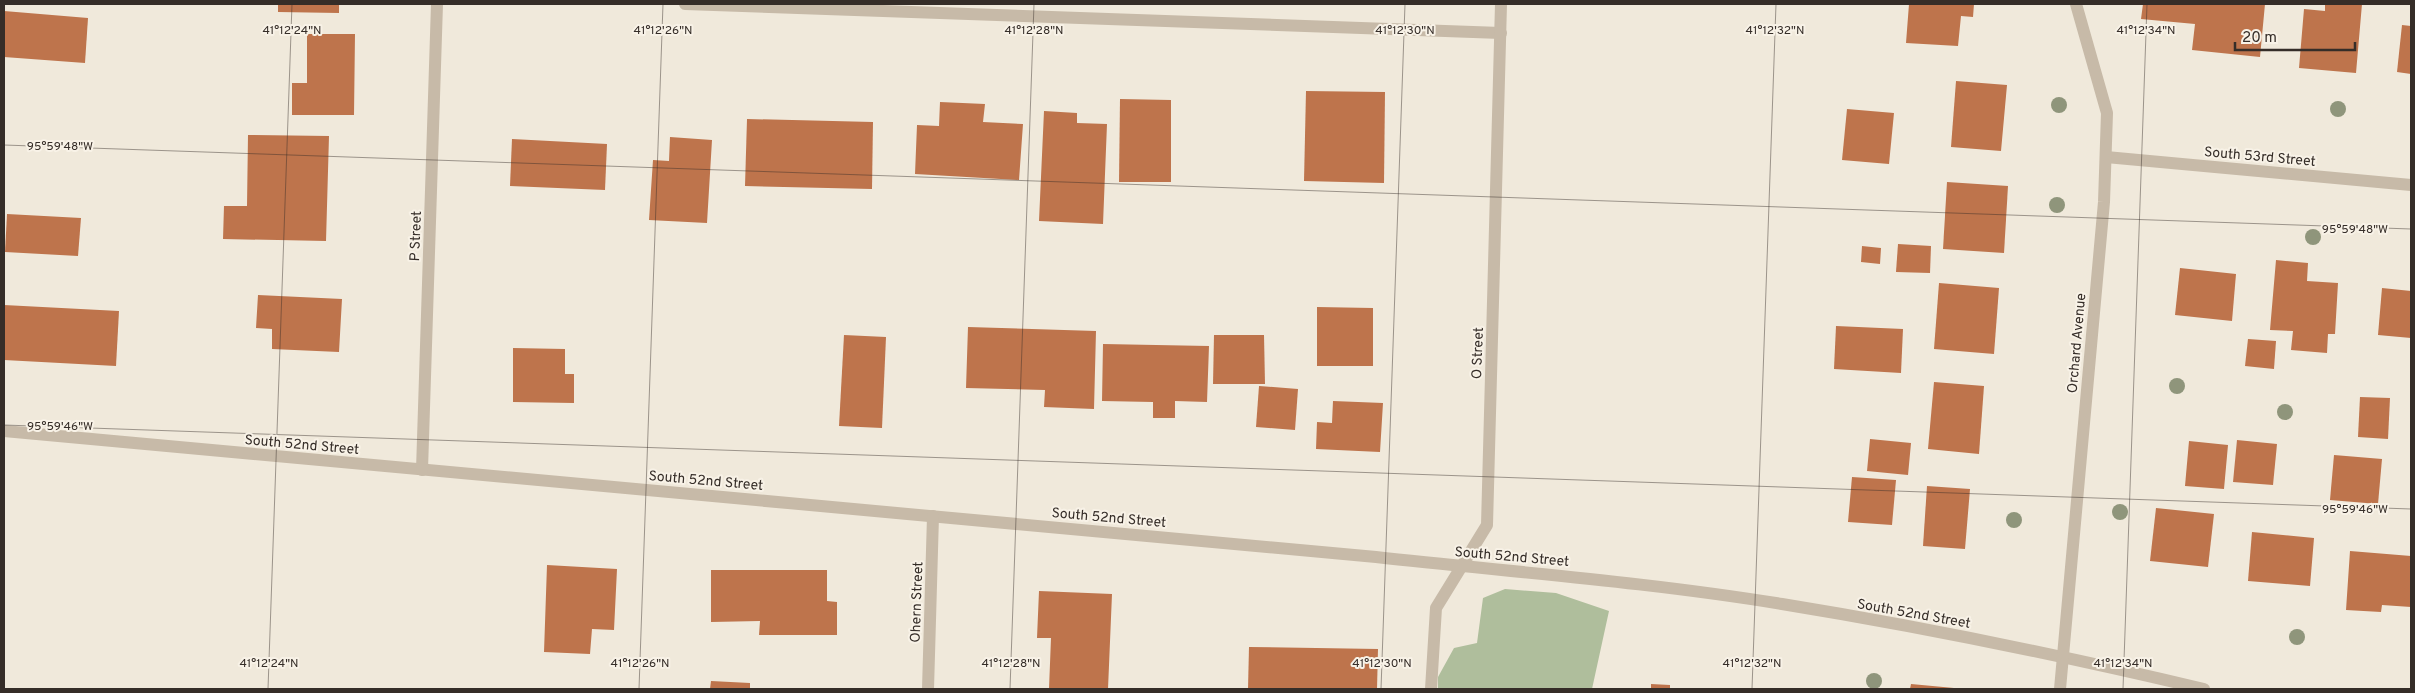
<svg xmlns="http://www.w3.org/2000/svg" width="2415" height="693" font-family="Overpass,sans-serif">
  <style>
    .green { fill: #afbe9c }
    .building { fill: #be744c }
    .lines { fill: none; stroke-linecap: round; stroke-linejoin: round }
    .minor { stroke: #c7baa8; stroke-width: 12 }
    .tree { fill: #8f957b }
    .ticks { fill: none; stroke: #352d28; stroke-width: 1; stroke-opacity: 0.45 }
    .labels { text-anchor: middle; stroke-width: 4; stroke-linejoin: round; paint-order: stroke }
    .street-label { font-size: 14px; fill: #352d28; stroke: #f8f2e7 }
    .ticks-label { font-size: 12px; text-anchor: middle; fill: #352d28; stroke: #f8f2e7; stroke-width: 4; stroke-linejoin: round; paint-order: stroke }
  </style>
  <rect width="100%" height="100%" fill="#f0e9db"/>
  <!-- green -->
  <path class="green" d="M1505,589l51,4 53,18 -17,78h-154v-12l16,-29 23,-5 6,-45z"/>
  <!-- building -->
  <g class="building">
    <path d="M278,4h61v9l-61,-1z"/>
    <path d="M1909,4h65l-1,13 -12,-1 -3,30 -52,-3z"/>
    <path d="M2143,4h122l-5,53 -68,-7 3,-26 -54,-5z"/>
    <path d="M2325,4h37l-6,69 -57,-5 5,-59 21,2z"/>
    <path d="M4,11l84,7 -3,45 -81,-6z"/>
    <path d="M2402,25l9,1v48l-14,-2z"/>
    <path d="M307,34h48l-1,81h-62v-32h15z"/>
    <path d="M1956,81l51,4 -6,66 -50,-4z"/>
    <path d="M1306,91l79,1 -1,91 -80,-2z"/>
    <path d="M1120,99l51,1v82h-52z"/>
    <path d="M940,102l45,2 -2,18 40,2 -4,56 -104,-6 2,-49 22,1z"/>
    <path d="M1847,109l47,4 -5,51 -47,-4z"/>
    <path d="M1044,111l33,2v10l30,1 -4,100 -64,-3z"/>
    <path d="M747,119l126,3 -1,67 -127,-3z"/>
    <path d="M248,135l81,1 -3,105 -103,-2 1,-33h23z"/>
    <path d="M670,137l42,3 -5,83 -58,-3 4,-60 16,1z"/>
    <path d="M512,139l95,5 -2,46 -95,-4z"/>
    <path d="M1947,182l61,4 -4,67 -61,-4z"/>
    <path d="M7,214l74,4 -3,38 -73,-4z"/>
    <path d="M1898,244l33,2 -1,27 -34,-1z"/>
    <path d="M1862,246l19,2 -1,16 -19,-2z"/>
    <path d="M2276,260l32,3 -1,18 31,2 -3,51h-7l-1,19 -36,-3 2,-19 -23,-1z"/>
    <path d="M2180,268l56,6 -4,47 -57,-6z"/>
    <path d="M1939,283l60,5 -5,66 -60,-5z"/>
    <path d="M2382,288l29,3v47l-33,-3z"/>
    <path d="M258,295l84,4 -3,53 -67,-3v-20l-16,-1z"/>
    <path d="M4,305l115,6 -3,55 -112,-6z"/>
    <path d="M1317,307l56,1v58h-56z"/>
    <path d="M1836,326l67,3 -2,44 -67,-4z"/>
    <path d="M968,327l128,4 -2,78 -50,-2 1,-17 -79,-2z"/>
    <path d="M844,335l42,2 -4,91 -43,-2z"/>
    <path d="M1214,335h50l1,49h-52z"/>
    <path d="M2248,339l28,2 -2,28 -29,-3z"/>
    <path d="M1103,344l106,2 -2,56 -32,-1v17h-22v-16l-51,-1z"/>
    <path d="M513,348l52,1v25h9v29l-61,-1z"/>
    <path d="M1934,382l50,4 -5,68 -51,-5z"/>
    <path d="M1259,386l39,3 -3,41 -39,-3z"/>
    <path d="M2360,397l30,1 -2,41 -30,-2z"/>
    <path d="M1333,401l50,2 -3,49 -64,-3 1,-27 15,1z"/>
    <path d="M1870,439l41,4 -3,32 -41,-4z"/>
    <path d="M2237,440l40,4 -4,41 -40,-3z"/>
    <path d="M2189,441l39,4 -4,44 -39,-3z"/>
    <path d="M2334,455l48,4 -4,45 -48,-4z"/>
    <path d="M1852,477l44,3 -4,45 -44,-3z"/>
    <path d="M1927,486l43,3 -5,60 -42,-3z"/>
    <path d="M2156,508l58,6 -6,53 -58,-6z"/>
    <path d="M2252,532l62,6 -4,48 -62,-5z"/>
    <path d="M2350,551l61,5v51l-29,-2 -1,7 -35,-2z"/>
    <path d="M547,565l70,4 -3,61 -22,-1 -2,25 -46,-2z"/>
    <path d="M711,570h116v31l10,1v33h-78l1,-14 -49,1z"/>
    <path d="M1039,591l73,3 -4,95h-59l2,-51h-14z"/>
    <path d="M1249,647l129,2 -1,40h-129z"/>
    <path d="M711,681l39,2v6h-40z"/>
    <path d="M1651,684l19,1v4h-19z"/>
    <path d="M1911,684l43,4v1h-44z"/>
  </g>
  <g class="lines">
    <!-- minor -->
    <g class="minor">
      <path d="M685,4l816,29"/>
      <path d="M2106,157l305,28"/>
      <path d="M4,431l1372,126c136,15 272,25 406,47 142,23 282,52 422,85"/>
      <path d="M422,470l15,-466"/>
      <path d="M928,689l5,-173"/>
      <path d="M1431,689l5,-81 51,-83 14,-521"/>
      <path d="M2060,689l44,-487 3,-89 -31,-109"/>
    </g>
  </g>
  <!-- trees -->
  <g class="tree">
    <circle cx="2059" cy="105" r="8"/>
    <circle cx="2338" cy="109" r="8"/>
    <circle cx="2057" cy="205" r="8"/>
    <circle cx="2313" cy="237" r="8"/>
    <circle cx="2177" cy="386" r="8"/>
    <circle cx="2285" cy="412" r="8"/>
    <circle cx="2120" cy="512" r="8"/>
    <circle cx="2014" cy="520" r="8"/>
    <circle cx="2297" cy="637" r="8"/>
    <circle cx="1874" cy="681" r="8"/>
  </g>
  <!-- ticks -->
  <path class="ticks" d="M4,145l2407,84M4,425l2407,84M268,689l24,-685M639,689l24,-685M1010,689l24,-685M1381,689l24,-685M1752,689l24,-685M2123,689l24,-685"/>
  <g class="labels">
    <!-- street labels -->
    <g class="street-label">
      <text transform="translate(2260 156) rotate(5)" y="5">South 53rd Street</text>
      <text transform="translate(415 236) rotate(-88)" y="5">P Street</text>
      <text transform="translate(2076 343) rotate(-85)" y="5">Orchard Avenue</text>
      <text transform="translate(1477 353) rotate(-88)" y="5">O Street</text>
      <text transform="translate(302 444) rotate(5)" y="5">South 52nd Street</text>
      <text transform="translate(706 480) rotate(5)" y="5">South 52nd Street</text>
      <text transform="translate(1109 517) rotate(5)" y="5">South 52nd Street</text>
      <text transform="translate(1512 556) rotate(5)" y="5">South 52nd Street</text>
      <text transform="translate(916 602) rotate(-88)" y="5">Ohern Street</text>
      <text transform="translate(1914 613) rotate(10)" y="5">South 52nd Street</text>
    </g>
  </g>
  <g class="ticks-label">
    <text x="292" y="34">41°12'24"N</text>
    <text x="663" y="34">41°12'26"N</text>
    <text x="1034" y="34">41°12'28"N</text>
    <text x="1405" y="34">41°12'30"N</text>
    <text x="1775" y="34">41°12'32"N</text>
    <text x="2146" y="34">41°12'34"N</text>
    <text x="60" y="150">95°59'48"W</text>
    <text x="2355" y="233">95°59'48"W</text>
    <text x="60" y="430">95°59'46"W</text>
    <text x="2355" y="513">95°59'46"W</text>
    <text x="269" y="667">41°12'24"N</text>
    <text x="640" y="667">41°12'26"N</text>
    <text x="1011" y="667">41°12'28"N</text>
    <text x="1382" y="667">41°12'30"N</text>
    <text x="1752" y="667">41°12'32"N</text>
    <text x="2123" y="667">41°12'34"N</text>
  </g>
  <!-- border -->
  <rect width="2415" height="693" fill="none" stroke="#352d28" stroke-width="10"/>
  <!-- scale -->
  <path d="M2235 42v8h120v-8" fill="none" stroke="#352d28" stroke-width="2.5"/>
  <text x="2242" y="42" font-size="15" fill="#352d28" stroke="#f8f2e7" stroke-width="4" paint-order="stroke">20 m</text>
</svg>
